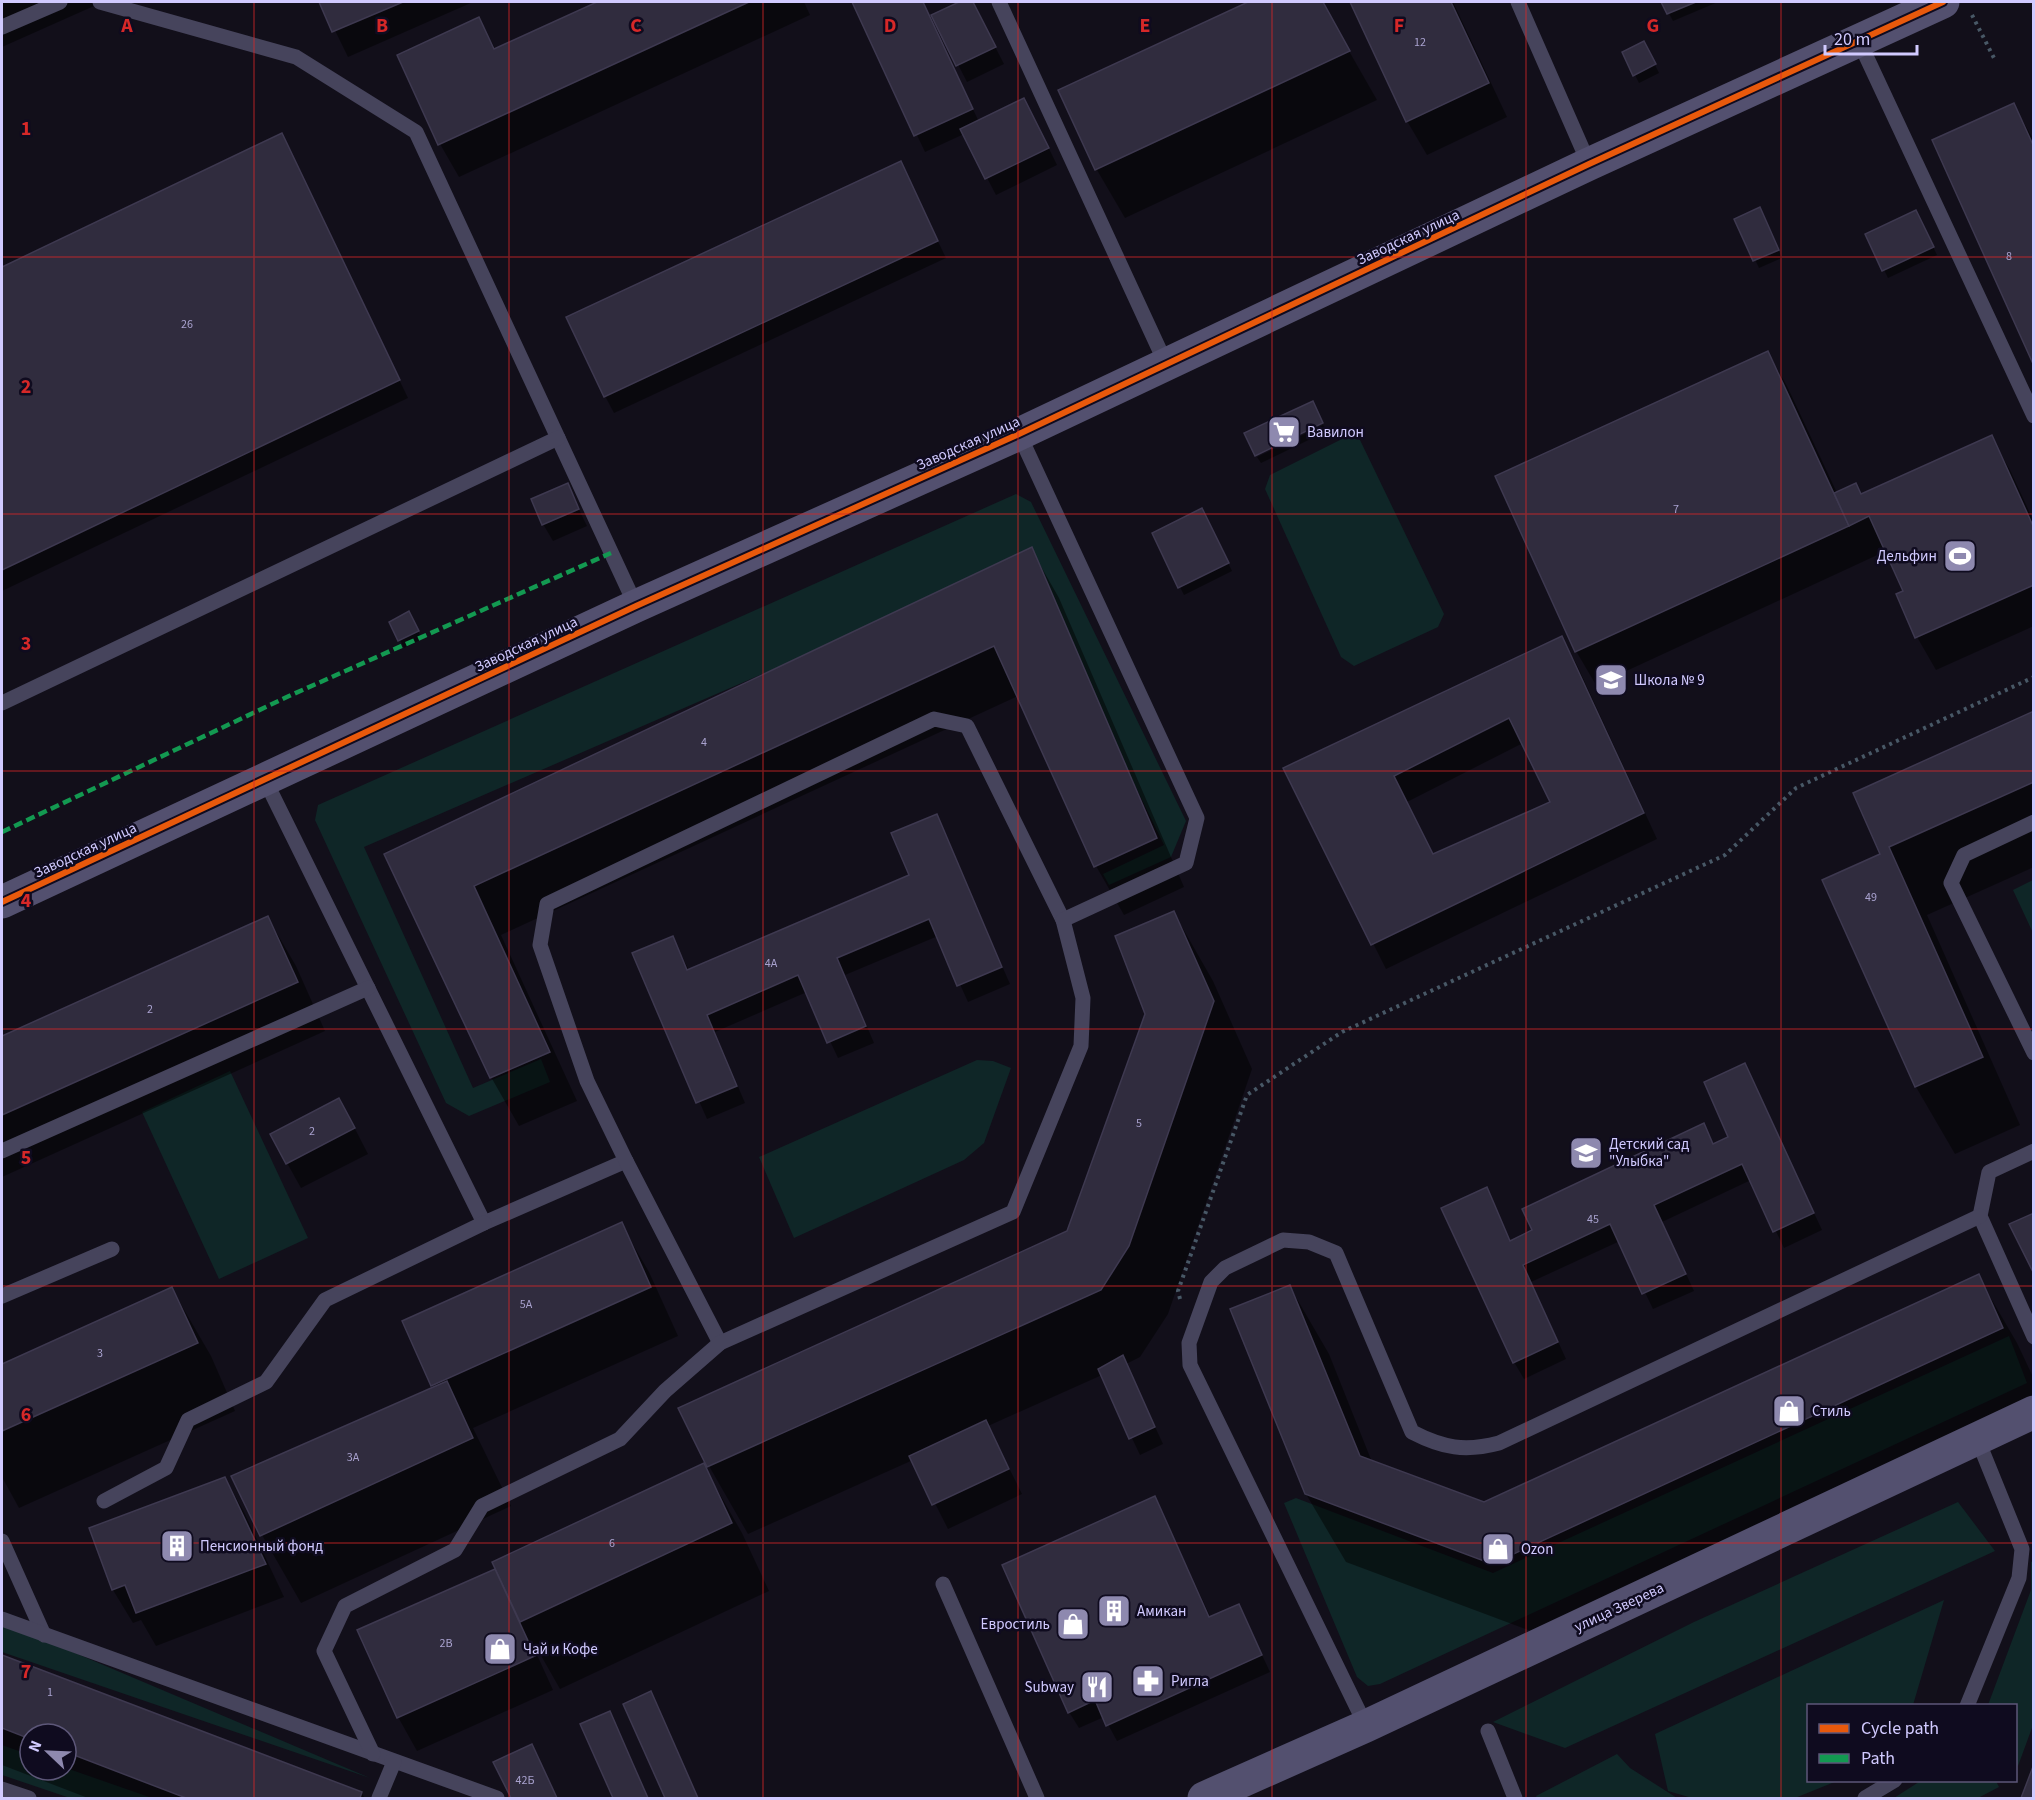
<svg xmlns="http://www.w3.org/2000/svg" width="2035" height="1800" font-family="'Source Sans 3',sans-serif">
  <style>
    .green { fill: #0f2627 }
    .shadow { fill: #0007; fill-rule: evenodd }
    .building { fill: #302c3e; stroke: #3e3950; stroke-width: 1.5; fill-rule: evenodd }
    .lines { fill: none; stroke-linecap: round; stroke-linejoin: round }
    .path { stroke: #485866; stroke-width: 4; stroke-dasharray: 3 4.5; stroke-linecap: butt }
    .lane { stroke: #46445c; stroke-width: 15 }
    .secondary { stroke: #53506f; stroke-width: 33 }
    .quiet { stroke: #139951; stroke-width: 4.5; stroke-dasharray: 9 4.5; stroke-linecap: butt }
    .cycleway-casing { stroke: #0f0b1f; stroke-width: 10 }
    .cycleway { stroke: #e8590c; stroke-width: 6 }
    .grid { fill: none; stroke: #d62828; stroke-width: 1.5; stroke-opacity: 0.55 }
    .labels { text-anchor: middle; stroke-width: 5; stroke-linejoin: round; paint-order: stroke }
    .number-label { font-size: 12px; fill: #a9a2cf }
    .street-label { font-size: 15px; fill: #d1caff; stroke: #0f0b1f }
    .poi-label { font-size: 15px; fill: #d1caff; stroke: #0f0b1f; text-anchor: start }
    .grid-label { font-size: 20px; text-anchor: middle; font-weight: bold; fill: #d62828; stroke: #0f0b1f; stroke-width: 5; stroke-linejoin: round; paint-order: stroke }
  </style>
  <rect width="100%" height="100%" fill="#120f1a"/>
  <!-- green -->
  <g class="green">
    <path d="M1348,436l12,4 84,174 -6,13 -84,39 -13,-9 -76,-168 5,-14z"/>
    <path d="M1016,494l15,8 155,319 -15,36 -62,28 -6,-11 61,-29 -139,-285 -661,287 109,241 68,-29 9,23 -81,34 -23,-13 -131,-283 3,-15z"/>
    <path d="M2033,880v53l-20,-43z"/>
    <path d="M977,1060l16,1 18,7 -27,75 -20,17 -170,78 -35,-81z"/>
    <path d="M230,1071l78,167 -89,41 -77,-167z"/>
    <path d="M2009,1336l18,47 -647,301 -12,2 -11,-9 -73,-174 12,-5 197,75z"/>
    <path d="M1958,1502l37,49 -430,197 -72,-26 201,-100z"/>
    <path d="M2033,1561v164l-15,41 -2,-2v-58l-28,-1 43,-115v-28z"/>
    <path d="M1944,1600l-31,105 -105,1v74l29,1 -42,17h-103l-24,-7 -13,-57z"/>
    <path d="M2,1622l368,156 -368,-126z"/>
    <path d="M2,1745l28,10v15h36v-2l86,30h-82l-68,-23z"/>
    <path d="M1617,1754l13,14 47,30h-140l-1,-2z"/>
    <path d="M1922,1780l74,1 3,6 -21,11h-84z"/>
  </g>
  <!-- shadow -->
  <g class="shadow">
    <path d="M2,2h101l-101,45z"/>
    <path d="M321,2h152l-125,55z"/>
    <path d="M600,2h204l6,13 -351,162 -19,-33 39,-125 17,31z"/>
    <path d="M854,2h69l56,120 54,-6 24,49 -61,30 -32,-61 -39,18z"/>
    <path d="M962,2h10l32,62 -37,18 -34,-66z"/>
    <path d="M1251,2h70l56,98 -252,118 -28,-48 -37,-79z"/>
    <path d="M1351,2h102l54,115 -80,38 -20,-34z"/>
    <path d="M1663,2h55l-45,19z"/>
    <path d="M1648,51l11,22 -20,10 -4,-8z"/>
    <path d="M2013,105l21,35v222z"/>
    <path d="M281,135l127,263 -406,193v-322z"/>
    <path d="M900,163l46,95 -332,155 -9,-17z"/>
    <path d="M1764,216l18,42 -23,10 -23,-49z"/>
    <path d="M1920,220l17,35 -49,23 -21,-43z"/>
    <path d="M1768,353l19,33 50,107 24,2 130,-58 19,33 24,52v104l-98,44 -19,-33 -12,-45 -19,-41 -290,134 -20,-34z"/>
    <path d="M1323,425l4,6 -66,32 -4,-6z"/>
    <path d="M567,485l20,41 -34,15 -10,-17z"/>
    <path d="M1206,517l26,54 -48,24 -4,-8z"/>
    <path d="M1031,549l28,49 125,289 -60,28 -28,-49 -78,-170 -517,239 76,166 -58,25 -28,-49 -105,-222z"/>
    <path d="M413,621l9,18 -18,9 -13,-26z"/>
    <path d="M1561,638l15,25 81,176 -271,130 -101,-200zM1523,743l29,60 -118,52 -27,-53z"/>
    <path d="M2034,713v154l-107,48 93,210 -65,29 -39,-67 -92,-206 58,-26 -27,-61z"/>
    <path d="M936,816l74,168 -42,18 -30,-66 -93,39 29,68 -36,15 -31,-66 -92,40 30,71 -38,16 -73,-165 38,-16 17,32 222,-95z"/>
    <path d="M1174,913l39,68 39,88 -84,245 -28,43 -14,7 37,80 -23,11 -38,-80 -114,51 34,68 -74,35 -35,-69 -165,74 -39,-68 -28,-58 387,-176 78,-218z"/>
    <path d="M268,918l28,48 29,65 -323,146v-139z"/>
    <path d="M1745,1065l77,165 -38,18 -33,-68 -89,42 32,69 -41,18 -33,-68 -89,41 35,77 -42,20 -10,-17 -28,-173 25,53 23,-11 169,-106 11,20 16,-7z"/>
    <path d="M353,1125l15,29 -67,34 -14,-25z"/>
    <path d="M621,1224l28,48 29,64 -205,92 38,78 -210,97 -39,-68z"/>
    <path d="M1978,1276l39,67 17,36v20l-503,232 -185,-69 -40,-68 -16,-207 39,67 43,108 112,42z"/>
    <path d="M172,1289l39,67 24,55 -216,97 -17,-31v-112z"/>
    <path d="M703,1465l39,68 27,58 -209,98 -25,-44 -2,1 20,44 -136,61 -19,-34 -39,-86 138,-61z"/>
    <path d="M225,1478l19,34 40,85 -128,49 -15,-26 -8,3 -20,-33 -22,-61z"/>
    <path d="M1155,1498l56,120 28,-12 31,66 -153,69 -13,-24 -25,11 -10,-16z"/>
    <path d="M2,1657l359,136 4,5h-277l-86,-33zM30,1734h36v36h-36z"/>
    <path d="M536,1753l21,45h-45l-17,-36z"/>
  </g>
  <!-- building -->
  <g class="building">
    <path d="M319,2h84l-71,30z"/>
    <path d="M597,2h152l-311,143 -41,-90 82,-38 15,32z"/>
    <path d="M852,2h71l50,107 -59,27z"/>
    <path d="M959,2h14l23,45 -40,19 -25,-51z"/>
    <path d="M1248,2h75l27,49 -255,119 -37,-80z"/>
    <path d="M1350,2h101l38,81 -83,39z"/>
    <path d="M1661,2h35l-29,12z"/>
    <path d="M1644,41l12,23 -23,12 -11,-24z"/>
    <path d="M1024,98l25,50 -64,31 -25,-50z"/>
    <path d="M2014,103l20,44v219l-102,-226z"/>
    <path d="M282,133l118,247 -398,190v-303z"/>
    <path d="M901,161l37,80 -334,156 -38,-80z"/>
    <path d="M1760,207l19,43 -26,11 -19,-42z"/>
    <path d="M1916,210l18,37 -52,24 -17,-37z"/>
    <path d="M1768,351l81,175 -274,126 -80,-176z"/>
    <path d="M1313,401l10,22 -68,33 -11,-23z"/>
    <path d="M1992,435l42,93v57l-119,53 -19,-44 7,-3 -34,-75 -20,10 -15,-33 22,-10 5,11z"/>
    <path d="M568,483l11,26 -37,16 -11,-26z"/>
    <path d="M1202,508l27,55 -51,25 -26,-55z"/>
    <path d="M1032,547l125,291 -63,29 -100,-221 -520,240 76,166 -60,26 -106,-224z"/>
    <path d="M409,611l10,20 -21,10 -9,-19z"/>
    <path d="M1562,636l82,177 -273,132 -88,-177zM1509,718l41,84 -117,52 -39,-78z"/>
    <path d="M2034,711v71l-145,65 94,210 -68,30 -93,-207 58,-26 -27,-61z"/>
    <path d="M937,814l65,153 -45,19 -28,-67 -92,39 29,68 -39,17 -29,-68 -91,40 30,71 -41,17 -64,-150 41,-17 14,34 222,-95 -18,-42z"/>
    <path d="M1174,911l40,90 -85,245 -28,44 -394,177 -29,-59 389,-177 78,-217 -30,-78z"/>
    <path d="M268,916l30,66 -296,133v-79z"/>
    <path d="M1745,1063l69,150 -41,19 -31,-68 -88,41 32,69 -44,20 -32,-70 -87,41 35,77 -45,21 -72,-155 46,-21 23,54 22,-11 -10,-21 182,-86 9,21 15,-7 -24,-55z"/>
    <path d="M339,1098l16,30 -69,36 -16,-30z"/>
    <path d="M2034,1213v61l-25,-50z"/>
    <path d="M622,1222l29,65 -220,99 -29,-65z"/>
    <path d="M1979,1274l24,54 -511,236 -187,-70 -75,-185 60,-24 70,171 124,46z"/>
    <path d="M172,1287l26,56 -196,88v-67z"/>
    <path d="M1123,1355l32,72 -26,12 -31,-70z"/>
    <path d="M447,1381l26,57 -213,98 -29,-60z"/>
    <path d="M986,1420l23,49 -77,36 -23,-49z"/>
    <path d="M704,1463l28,60 -212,99 -28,-60z"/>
    <path d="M225,1477l41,87 -130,49 -11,-28 -13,5 -23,-62z"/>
    <path d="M1155,1496l54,121 30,-13 23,51 -156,71 -11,-26 -27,13 -66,-148z"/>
    <path d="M495,1569l40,87 -138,62 -40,-88z"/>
    <path d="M2,1655l360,137 -2,6h-174l-120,-46v-18h-36v5l-28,-11z"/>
    <path d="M651,1691l47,107h-33l-42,-94z"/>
    <path d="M610,1711l23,53 15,34h-35l-33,-74z"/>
    <path d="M532,1744l25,54h-46l-18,-36z"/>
    <path d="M2034,1764v34h-13z"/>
  </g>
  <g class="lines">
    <!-- path -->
    <g class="path">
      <path d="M1972,15l23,45"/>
      <path d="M1180,1299l-2,-8 69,-196 95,-63 383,-177 71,-67 238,-111"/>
    </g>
    <!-- lane -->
    <g class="lane">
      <path d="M100,2l196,55 120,75 220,474"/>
      <path d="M999,2l167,362"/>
      <path d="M1518,2l71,162"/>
      <path d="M2,27l58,-25"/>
      <path d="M1859,41l175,375"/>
      <path d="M2,703l556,-265"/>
      <path d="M265,780l219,443 142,-62"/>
      <path d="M2034,822l-70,33 -13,28 83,170"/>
      <path d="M2,1151l366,-163"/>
      <path d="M2034,1151l-45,21 -9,44 54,121"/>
      <path d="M2,1296l110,-47"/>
      <path d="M720,1343l-94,-182 -39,-80 -47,-136 7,-41 387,-185 33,7 96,194"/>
      <path d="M104,1501l62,-33 22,-48 78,-38 59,-82 159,-77"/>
      <path d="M2,1541l42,94"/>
      <path d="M943,1584l94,214"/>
      <path d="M2,1619l495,179"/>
      <path d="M1967,1706l52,-128 3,-29 -45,-111"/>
      <path d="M1366,1726l-176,-361 -1,-22 22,-61 14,-14 58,-28 26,2 27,11 76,179c31,16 53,20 87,11l481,-227"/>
      <path d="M1488,1731l27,67"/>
      <path d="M373,1754l-49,-103 21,-45 110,-56 27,-44 138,-67 45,-48 55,-48 293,-131 68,-166 2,-48 -20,-78 123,-57 11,-45 -178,-384"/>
      <path d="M2,1789l27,9"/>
      <path d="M379,1798l15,-36 -2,-1"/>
      <path d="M1865,1798l30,-18"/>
    </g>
    <!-- secondary -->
    <g class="secondary">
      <path d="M2,902l634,-296 383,-172 570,-270 354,-162"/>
      <path d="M1204,1798l162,-72 668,-314"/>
    </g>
    <!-- quiet -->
    <path class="quiet" d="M2,832l287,-136 322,-143"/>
    <defs>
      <path id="cycleway" d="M2,902l634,-296 383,-172 570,-270 354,-162"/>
    </defs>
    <!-- cycleway casing -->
    <use href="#cycleway" class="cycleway-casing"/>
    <!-- cycleway -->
    <use href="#cycleway" class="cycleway"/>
  </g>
  <!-- grid -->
  <path class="grid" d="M254,2v1796M509,2v1796M763,2v1796M1018,2v1796M1272,2v1796M1526,2v1796M1781,2v1796M2,257h2032M2,514h2032M2,771h2032M2,1029h2032M2,1286h2032M2,1543h2032"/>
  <!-- icons -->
  <defs>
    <symbol id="supermarket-square" viewBox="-11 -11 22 22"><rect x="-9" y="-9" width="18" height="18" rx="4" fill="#8e89af" stroke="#0f0b1f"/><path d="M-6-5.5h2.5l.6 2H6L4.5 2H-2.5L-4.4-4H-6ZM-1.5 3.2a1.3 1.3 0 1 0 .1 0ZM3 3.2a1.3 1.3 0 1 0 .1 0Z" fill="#fff"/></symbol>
    <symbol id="stadium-square" viewBox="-11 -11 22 22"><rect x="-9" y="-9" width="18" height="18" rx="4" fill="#8e89af" stroke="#0f0b1f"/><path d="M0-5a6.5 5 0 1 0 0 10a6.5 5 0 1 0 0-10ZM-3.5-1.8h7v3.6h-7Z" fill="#fff"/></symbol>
    <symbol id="school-square" viewBox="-11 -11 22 22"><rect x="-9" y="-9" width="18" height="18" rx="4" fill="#8e89af" stroke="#0f0b1f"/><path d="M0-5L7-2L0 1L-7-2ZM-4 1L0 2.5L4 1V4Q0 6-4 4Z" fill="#fff"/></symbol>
    <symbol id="shop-square" viewBox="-11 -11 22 22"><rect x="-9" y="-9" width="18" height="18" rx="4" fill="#8e89af" stroke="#0f0b1f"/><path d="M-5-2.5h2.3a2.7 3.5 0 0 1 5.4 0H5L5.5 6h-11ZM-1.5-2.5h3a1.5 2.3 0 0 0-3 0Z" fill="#fff"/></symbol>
    <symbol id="building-square" viewBox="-11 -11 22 22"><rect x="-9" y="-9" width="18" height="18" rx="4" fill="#8e89af" stroke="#0f0b1f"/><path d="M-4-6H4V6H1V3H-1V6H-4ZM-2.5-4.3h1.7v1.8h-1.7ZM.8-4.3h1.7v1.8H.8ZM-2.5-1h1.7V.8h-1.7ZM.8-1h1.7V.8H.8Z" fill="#fff"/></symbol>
    <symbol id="pharmacy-square" viewBox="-11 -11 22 22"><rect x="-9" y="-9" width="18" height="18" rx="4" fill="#8e89af" stroke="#0f0b1f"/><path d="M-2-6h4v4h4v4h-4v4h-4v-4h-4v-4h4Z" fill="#fff"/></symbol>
    <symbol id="restaurant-square" viewBox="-11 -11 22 22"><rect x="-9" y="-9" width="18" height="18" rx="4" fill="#8e89af" stroke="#0f0b1f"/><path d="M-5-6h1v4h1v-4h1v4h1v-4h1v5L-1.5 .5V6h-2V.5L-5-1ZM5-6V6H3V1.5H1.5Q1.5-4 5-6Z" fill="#fff"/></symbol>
  </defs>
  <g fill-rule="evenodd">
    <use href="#supermarket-square" x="1265" y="413" width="38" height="38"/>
    <use href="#stadium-square" x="1941" y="537" width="38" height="38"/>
    <use href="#school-square" x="1592" y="661" width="38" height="38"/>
    <use href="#school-square" x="1567" y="1134" width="38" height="38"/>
    <use href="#shop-square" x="1770" y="1392" width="38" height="38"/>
    <use href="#building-square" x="158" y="1527" width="38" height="38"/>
    <use href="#shop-square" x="1479" y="1530" width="38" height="38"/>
    <use href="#building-square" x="1095" y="1592" width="38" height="38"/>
    <use href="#shop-square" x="1054" y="1605" width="38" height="38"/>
    <use href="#shop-square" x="481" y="1630" width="38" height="38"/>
    <use href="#pharmacy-square" x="1129" y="1662" width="38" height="38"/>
    <use href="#restaurant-square" x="1078" y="1668" width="38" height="38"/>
  </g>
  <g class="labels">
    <!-- number labels -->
    <g class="number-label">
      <text x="1420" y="46">12</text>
      <text x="2009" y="260">8</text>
      <text x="187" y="328">26</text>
      <text x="1676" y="513">7</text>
      <text x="704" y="746">4</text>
      <text x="1871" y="901">49</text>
      <text x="771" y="967">4А</text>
      <text x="150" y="1013">2</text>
      <text x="1139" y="1127">5</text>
      <text x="312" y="1135">2</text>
      <text x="1593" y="1223">45</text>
      <text x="526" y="1308">5А</text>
      <text x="100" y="1357">3</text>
      <text x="353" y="1461">3А</text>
      <text x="612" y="1547">6</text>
      <text x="446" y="1647">2В</text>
      <text x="50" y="1696">1</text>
      <text x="525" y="1784">42Б</text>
    </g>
    <!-- street labels -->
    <g class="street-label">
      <text transform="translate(1408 237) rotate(-25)" y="5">Заводская улица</text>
      <text transform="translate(968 443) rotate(-24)" y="5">Заводская улица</text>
      <text transform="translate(526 644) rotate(-25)" y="5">Заводская улица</text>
      <text transform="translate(85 850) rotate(-25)" y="5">Заводская улица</text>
      <text transform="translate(1619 1607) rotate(-25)" y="5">улица Зверева</text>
    </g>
    <!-- poi labels -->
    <g class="poi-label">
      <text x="1307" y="437">Вавилон</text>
      <text x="1937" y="561" text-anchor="end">Дельфин</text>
      <text x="1634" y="685">Школа № 9</text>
      <text x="1609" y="1149">Детский сад<tspan x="1609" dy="17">"Улыбка"</tspan></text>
      <text x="1812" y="1416">Стиль</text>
      <text x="200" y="1551">Пенсионный фонд</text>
      <text x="1521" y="1554">Ozon</text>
      <text x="1137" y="1616">Амикан</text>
      <text x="1050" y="1629" text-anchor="end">Евростиль</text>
      <text x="523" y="1654">Чай и Кофе</text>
      <text x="1171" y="1686">Ригла</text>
      <text x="1074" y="1692" text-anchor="end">Subway</text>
    </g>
  </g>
  <g class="grid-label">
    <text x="127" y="32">A</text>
    <text x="382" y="32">B</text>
    <text x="636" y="32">C</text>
    <text x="890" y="32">D</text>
    <text x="1145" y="32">E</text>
    <text x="1399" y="32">F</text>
    <text x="1653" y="32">G</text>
    <text x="26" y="135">1</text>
    <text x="26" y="393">2</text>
    <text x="26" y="650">3</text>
    <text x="26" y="907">4</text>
    <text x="26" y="1164">5</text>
    <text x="26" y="1421">6</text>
    <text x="26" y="1678">7</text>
  </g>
  <!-- border -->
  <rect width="2035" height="1800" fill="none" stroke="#d1caff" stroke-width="6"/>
  <!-- legend -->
  <rect x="1807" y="1704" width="210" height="78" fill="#0f0b1f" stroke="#5d5779" stroke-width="1.5"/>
  <rect x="1819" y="1724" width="30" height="9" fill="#e8590c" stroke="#5d5779" stroke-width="1.5"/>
  <text x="1861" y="1734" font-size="18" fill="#d1caff">Cycle path</text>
  <rect x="1819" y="1754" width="30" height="9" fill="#139951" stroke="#5d5779" stroke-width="1.5"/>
  <text x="1861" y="1764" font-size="18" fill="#d1caff">Path</text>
  <!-- north arrow -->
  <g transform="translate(48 1752) rotate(293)"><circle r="28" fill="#0f0b1f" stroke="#5d5779" stroke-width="1.5"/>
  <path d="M0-4.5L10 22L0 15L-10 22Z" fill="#8e89af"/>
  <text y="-9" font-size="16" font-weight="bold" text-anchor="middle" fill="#d1caff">N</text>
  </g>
  <!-- scale -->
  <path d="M1825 45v9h92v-9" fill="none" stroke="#d1caff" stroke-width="3"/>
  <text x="1834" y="45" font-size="18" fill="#d1caff" stroke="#0f0b1f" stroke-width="4.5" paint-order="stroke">20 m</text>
</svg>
